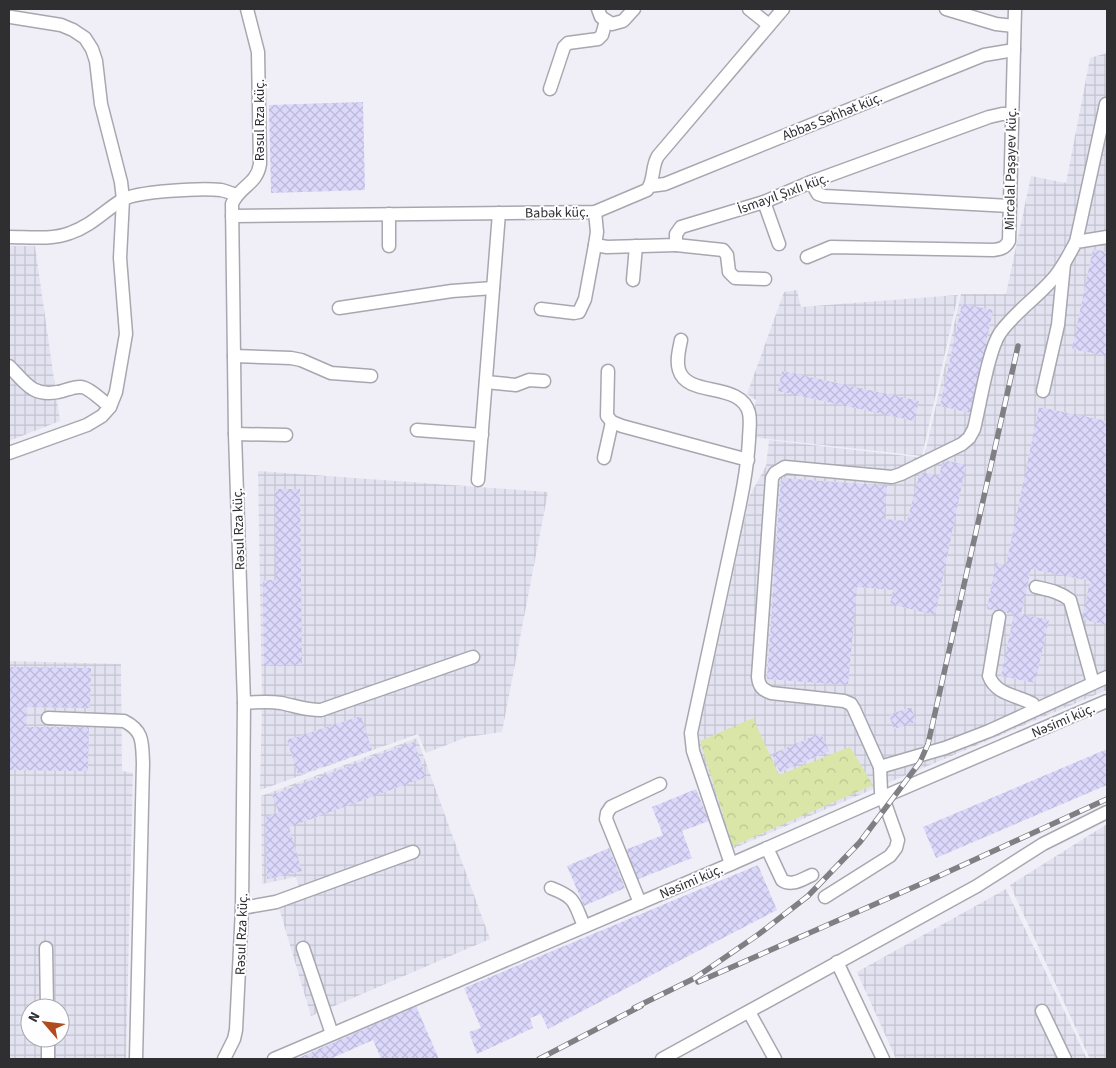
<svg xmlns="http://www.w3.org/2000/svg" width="1116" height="1068" font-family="'Source Sans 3',sans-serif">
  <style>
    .industrial { fill: url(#industrial-grid); fill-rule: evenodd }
    .park { fill: url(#park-crowns) }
    .building { fill: url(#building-cross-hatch) }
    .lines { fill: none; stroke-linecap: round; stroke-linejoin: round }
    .minor-casing { stroke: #a7a7af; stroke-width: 15 }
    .minor { stroke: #fff; stroke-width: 12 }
    .rail-casing { stroke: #807f84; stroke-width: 5.5 }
    .rail { stroke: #fefdff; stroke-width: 4; stroke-dasharray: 11; stroke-linecap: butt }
    .labels { text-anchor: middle; stroke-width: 4; stroke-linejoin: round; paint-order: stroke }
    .street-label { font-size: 14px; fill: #2f2e31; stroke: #fefdff }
  </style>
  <defs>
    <pattern id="industrial-grid" width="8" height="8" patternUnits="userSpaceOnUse" patternTransform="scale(1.25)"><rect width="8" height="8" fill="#e3e2f1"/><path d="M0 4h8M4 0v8" fill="none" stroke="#c3c2cf"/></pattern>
    <pattern id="park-crowns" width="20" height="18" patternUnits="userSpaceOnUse" patternTransform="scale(1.25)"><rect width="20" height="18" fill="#dae6a8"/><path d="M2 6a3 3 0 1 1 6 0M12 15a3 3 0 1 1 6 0" fill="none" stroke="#bbc691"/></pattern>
    <pattern id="building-cross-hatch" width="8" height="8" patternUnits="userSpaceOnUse" patternTransform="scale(1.25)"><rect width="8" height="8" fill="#dbd8fc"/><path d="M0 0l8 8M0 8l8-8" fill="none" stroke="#bcbad8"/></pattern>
  </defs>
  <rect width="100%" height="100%" fill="#f0eff7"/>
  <!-- industrial -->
  <g class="industrial">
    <path d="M1107,53v637l-375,159 -35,-108 53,-246 16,-29 3,-26 155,18 37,-164h45l25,-118 35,7 24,-125z"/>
    <path d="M9,246h26l25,175 -51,20z"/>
    <path d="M797,290l4,17 157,-12 -36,161 -171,-19 5,-37 -9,-6 37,-102z"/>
    <path d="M258,471l290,21 -46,240 -35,5 -41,16 -8,-19 -158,56 2,-89z"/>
    <path d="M9,661l112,3 1,107 11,2 -7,286h-117zM30,1008h30v30h-30z"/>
    <path d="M417,738l73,201 -179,77 -32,-108 22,-15 -5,-16 -34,7 -1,-88z"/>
    <path d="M1107,824v235h-17l-80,-174z"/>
    <path d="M1006,889l81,170h-191l-39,-87z"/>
  </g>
  <!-- park -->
  <path class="park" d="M753,718l26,57 71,-28 23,38 -140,61 -33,-105z"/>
  <!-- building -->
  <g class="building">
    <path d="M363,102l2,88 -94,3 -2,-88z"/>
    <path d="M1093,249l14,3v104l-35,-7z"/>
    <path d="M962,304l31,6 -22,103 -31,-7z"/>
    <path d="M782,371l137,30 -5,20 -136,-30z"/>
    <path d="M1039,407l68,14v204l-25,-6 8,-38 -59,-12 -10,45 28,6 -14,63 -34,-7 13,-62 -27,-5 9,-46 10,2z"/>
    <path d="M943,460l23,5 -31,150 -45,-11 3,-14 -36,-3 -9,98 -81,-6 14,-201 106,8 -3,33 23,2 13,-49 19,4z"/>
    <path d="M275,489h25l2,176h-38l-1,-85h13z"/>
    <path d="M9,667l82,1 -1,40 -63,-1 -1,20h63l-1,44 -79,-1z"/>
    <path d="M911,707l5,15 -22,7 -5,-14z"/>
    <path d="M361,716l11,34 -74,25 -11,-35z"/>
    <path d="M821,733l8,18 -49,21 -8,-18z"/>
    <path d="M414,742l12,35 -137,50 13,44 -35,8 -2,-62 14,-4 -7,-18z"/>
    <path d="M1107,749v36l-171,73 -13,-31z"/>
    <path d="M696,789l13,32 -27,10 10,27 -56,22 -11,-30 38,-15 -11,-28z"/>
    <path d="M609,848l16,40 -41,18 -17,-40z"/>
    <path d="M758,865l19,45 -229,119 -7,-15 -11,4 3,10 -56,26 -8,-22 12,-4 -17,-40z"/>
    <path d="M416,1006l23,53h-58l-8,-19 -43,19h-34z"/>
  </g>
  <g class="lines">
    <defs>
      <g id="minor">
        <path d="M598,9l3,8 11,7 11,-3 11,-12"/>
        <path d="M749,9l20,16"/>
        <path d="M946,9l50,15 18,2"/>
        <path d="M550,89l14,-42 4,-4 30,-4 4,-4 4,-14"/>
        <path d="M811,182l7,12 6,2 186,10"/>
        <path d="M650,186l15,-2 319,-129 30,-5"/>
        <path d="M764,202l15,42"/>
        <path d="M595,212l2,20 -2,13 12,2 69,-2v-11l5,-7 83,-25 47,-20 178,-65 13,-3h10"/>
        <path d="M232,216l363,-4 52,-22c8,-10 4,-23 11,-34l125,-147"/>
        <path d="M9,237c19,0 43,3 61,-4 21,-7 34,-22 52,-33 15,-9 80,-12 99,-10 5,1 10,3 15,5"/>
        <path d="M1076,242l30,-138"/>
        <path d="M676,245l47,5 4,5 2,17 6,6 30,1"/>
        <path d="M389,246v-32"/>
        <path d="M807,257l24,-10 162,3c8,-1 12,-2 16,-9l6,-232"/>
        <path d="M633,280l3,-34"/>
        <path d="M339,308l113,-17 41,-3"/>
        <path d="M541,309l33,4 5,-1 6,-13 10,-54"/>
        <path d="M681,340c-2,10 -5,21 -2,30 8,28 62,11 70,43 2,9 0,18 0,27 -2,33 -9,64 -16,97 -14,65 -28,131 -42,196l2,18 38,113"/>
        <path d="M234,356l57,2 10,2 30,13 40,3"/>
        <path d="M9,366c16,16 23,31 49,26 7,-1 16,-6 23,-5 7,0 23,15 29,20"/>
        <path d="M608,371l-1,45 5,6 10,4 126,34"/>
        <path d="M486,382l30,3 13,-5 15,1"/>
        <path d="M1043,391l15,-66 6,-61"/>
        <path d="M417,430l65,5"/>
        <path d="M235,434l51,1"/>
        <path d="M9,453l78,-28 15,-9 8,-9 6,-15 10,-58 -6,-76 3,-59 -2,-17 -20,-78 -5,-43 -4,-12 -7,-11 -12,-8 -12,-5 -50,-8"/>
        <path d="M604,458l8,-36"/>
        <path d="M478,480l21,-267"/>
        <path d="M1036,587c13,3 24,5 34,13l23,83"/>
        <path d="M999,617l-10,59c7,19 28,19 44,28l3,5"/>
        <path d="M244,703c12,-1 25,-2 37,0 15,3 24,7 40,7l152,-53"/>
        <path d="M48,718l76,3c20,10 18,22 19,42l-7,296"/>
        <path d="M880,767l65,-19 44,-17 118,-54"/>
        <path d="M767,848l15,32c10,7 20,-1 30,-5"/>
        <path d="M551,888c26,10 23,15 33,38"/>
        <path d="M825,897l65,-41 6,-8 2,-8 -17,-48 -1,-25 -26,-58 -3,-5 -7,-3 -73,-8c-8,-3 -12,-6 -13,-16l14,-199 3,-5 10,-6 107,10 9,-3 61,-30 7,-6 5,-9c6,-24 14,-78 26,-96 14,-20 35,-34 51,-52 11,-11 17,-25 25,-39l31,-5"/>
        <path d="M640,903l-34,-84 1,-6 4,-6 49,-23"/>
        <path d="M242,908l34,-6 137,-50"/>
        <path d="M46,948l1,60"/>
        <path d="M303,948l29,86"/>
        <path d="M837,962l46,97"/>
        <path d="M1042,1011l23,48"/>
        <path d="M749,1012l26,47"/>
        <path d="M48,1038v21"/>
        <path d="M224,1059l10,-20 2,-9 6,-122 2,-205 -9,-269 -3,-230c7,-18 25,-19 28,-40l-2,-112 -11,-43"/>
        <path d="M274,1059l457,-195 152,-67 224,-96"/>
        <path d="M662,1059l315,-173 66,-42 64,-32"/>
      </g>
    </defs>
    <!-- minor casing -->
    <use href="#minor" class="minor-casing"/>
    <!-- minor -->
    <use href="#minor" class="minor"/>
    <defs>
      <g id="rail">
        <path d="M698,982l241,-106 168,-77"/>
        <path d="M634,1008l61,-30 64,-44 49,-38 52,-54 60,-80 8,-18 90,-398"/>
        <path d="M539,1059l102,-53"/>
      </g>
    </defs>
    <!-- rail casing -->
    <use href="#rail" class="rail-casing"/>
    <!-- rail -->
    <use href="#rail" class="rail"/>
  </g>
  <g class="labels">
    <!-- street labels -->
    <g class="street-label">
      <text transform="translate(832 116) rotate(-22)" y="5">Abbas Səhhət küç.</text>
      <text transform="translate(259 120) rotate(-90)" y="5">Rəsul Rza küç.</text>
      <text transform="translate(1010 169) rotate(-89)" y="5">Mircəlal Paşayev küç.</text>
      <text transform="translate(783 193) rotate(-20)" y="5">İsmayıl Şıxlı küç.</text>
      <text transform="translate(557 212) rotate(-1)" y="5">Babək küç.</text>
      <text transform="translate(238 529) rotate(-92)" y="5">Rəsul Rza küç.</text>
      <text transform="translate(1063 720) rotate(-23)" y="5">Nəsimi küç.</text>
      <text transform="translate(691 881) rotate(-23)" y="5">Nəsimi küç.</text>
      <text transform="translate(241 934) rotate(-88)" y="5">Rəsul Rza küç.</text>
    </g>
  </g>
  <!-- border -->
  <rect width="1116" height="1068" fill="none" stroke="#2f2e31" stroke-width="20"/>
  <!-- north arrow -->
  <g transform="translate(45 1023) rotate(298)"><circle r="24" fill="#fefdff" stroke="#abaaad"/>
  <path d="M0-4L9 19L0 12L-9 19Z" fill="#b14c1e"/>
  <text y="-8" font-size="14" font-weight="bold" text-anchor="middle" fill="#2f2e31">N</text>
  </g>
</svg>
